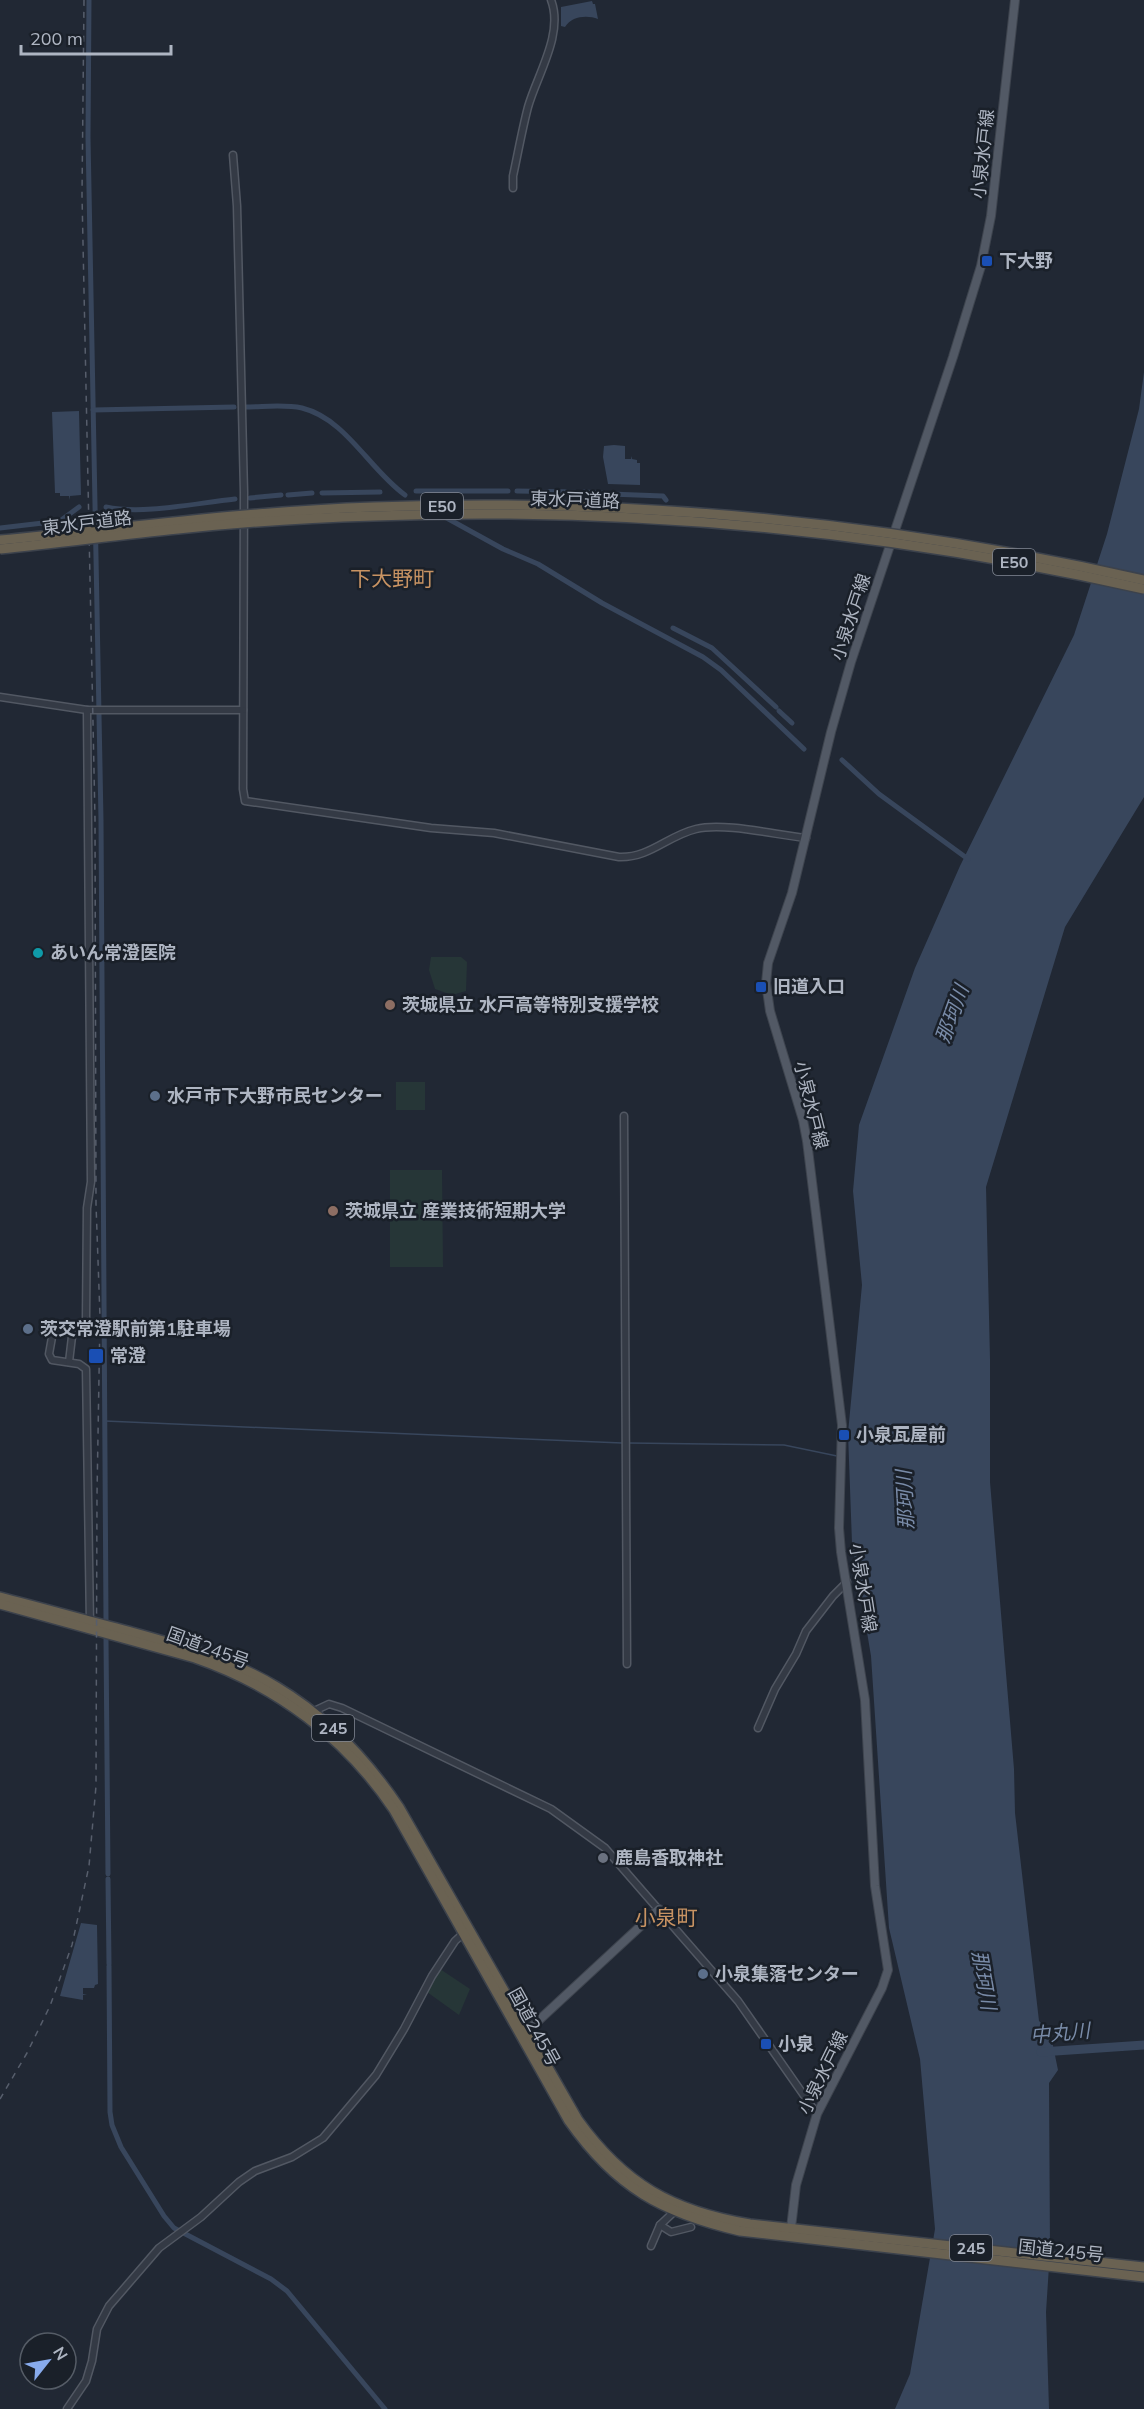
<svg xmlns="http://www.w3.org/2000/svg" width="1144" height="2409" font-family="Mulish,'Noto Sans JP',sans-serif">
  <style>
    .green { fill: #263637 }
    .water { fill: #38465c }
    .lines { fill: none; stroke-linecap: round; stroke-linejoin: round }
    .stream { stroke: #38465c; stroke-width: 1.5 }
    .canal { stroke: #38465c; stroke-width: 5 }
    .river { stroke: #38465c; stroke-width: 9 }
    .minor-casing { stroke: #525863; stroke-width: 9 }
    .major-casing { stroke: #3e444e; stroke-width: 10 }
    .highway-casing { stroke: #3c424c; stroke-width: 12 }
    .minor { stroke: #343a45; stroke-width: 6 }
    .major { stroke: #525965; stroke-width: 8 }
    .highway { stroke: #6a6252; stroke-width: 9 }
    .rail { stroke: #575e6c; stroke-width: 1.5; stroke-dasharray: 6 6; stroke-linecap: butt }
    .highway-bridge-casing { stroke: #3c424c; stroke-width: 12; stroke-linecap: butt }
    .highway-bridge { stroke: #6a6252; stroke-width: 9 }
    .transit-dot { fill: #1a4fb4; stroke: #1a2029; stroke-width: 2 }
    .culture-dot { fill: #0f9aa8; stroke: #1a2029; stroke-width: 2 }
    .education-dot { fill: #8d6e63; stroke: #1a2029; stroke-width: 2 }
    .service-dot { fill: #5c6f8a; stroke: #1a2029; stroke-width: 2 }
    .worship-dot { fill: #6b7280; stroke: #1a2029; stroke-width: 2 }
    .labels { text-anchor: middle; stroke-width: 5; stroke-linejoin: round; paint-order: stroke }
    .shield { fill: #1a2029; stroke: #828894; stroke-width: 1.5 }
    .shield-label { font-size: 16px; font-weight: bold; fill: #aeb5c2 }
    .street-label { font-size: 18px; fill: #aeb5c2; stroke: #1a2029 }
    .poi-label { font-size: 18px; font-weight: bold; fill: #aeb5c2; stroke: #1a2029; text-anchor: start }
    .water-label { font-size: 20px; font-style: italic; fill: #798ba8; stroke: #1a2029 }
    .quarter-label { font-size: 21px; fill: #c89363; stroke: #1a2029 }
  </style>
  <rect width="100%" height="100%" fill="#212834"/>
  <!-- green -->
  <g class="green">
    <path d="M431,957h30l6,5 -1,29 -14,4 -17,-6 -6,-19z"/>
    <rect x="396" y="1082" width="29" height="28"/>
    <path d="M390,1170h52l1,97h-53z"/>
    <path d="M440,1969l30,20 -11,26 -32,-23z"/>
  </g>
  <!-- water -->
  <g class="water">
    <path d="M592,1l1,3h2l3,15c-11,-4 -26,-3 -33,8l-4,-1v-19z"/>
    <path d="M1144,372v425l-79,130 -79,260 4,172v123l24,287 1,44 24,208 11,10 8,39 -9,13 1,168 -4,61 3,97h-154l15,-35 25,-145 -15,-170 -31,-131 -18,-272 -19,-113 -4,-110 14,-148 -9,-94 6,-66 56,-157 45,-102 114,-231 33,-101 32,-125z"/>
    <path d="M79,411l2,84 -11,1 -1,4v-4h-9v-3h-5l-3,-81z"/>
    <path d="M614,445l11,1v13h6l1,-3v3l5,1v3h3v22l-32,-1 -5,-27 1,-11z"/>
    <path d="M81,1923l16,2 1,59 -3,1 -1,3h-11v6l4,1h-4v5l-23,-4z"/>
  </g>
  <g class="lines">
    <!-- stream -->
    <g class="stream">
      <path d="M105,1421l517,22"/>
      <path d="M629,1443l155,2 53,11"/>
    </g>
    <!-- canal -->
    <g class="canal">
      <path d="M89,0l-1,137 13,683 5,800"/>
      <path d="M245,407c19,0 38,-3 57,1 44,11 67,61 103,87"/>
      <path d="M93,410l141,-3"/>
      <path d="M416,491h92"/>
      <path d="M517,491l58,1"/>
      <path d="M584,492l18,1"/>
      <path d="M322,493l58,-1"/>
      <path d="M610,494l53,2 3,4"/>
      <path d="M288,495l24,-2"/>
      <path d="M250,498l31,-3"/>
      <path d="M106,507c37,8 90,-4 129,-8"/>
      <path d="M105,513l13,-3"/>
      <path d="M443,516l60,33 35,15 64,39 101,54 18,13 83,79"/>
      <path d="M0,528l60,-7 19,-14"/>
      <path d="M673,628l39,20 64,59"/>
      <path d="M779,711l13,12"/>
      <path d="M842,760l37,34 89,65"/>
      <path d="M106,1639l2,235"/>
      <path d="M108,1879l1,85"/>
      <path d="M109,1966l1,146 2,13 9,22 43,69 10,12 97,51 16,12 98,118"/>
    </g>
    <!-- river -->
    <path class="river" d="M1041,2052l103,-7"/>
    <defs>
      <g id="minor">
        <path d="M233,155l4,51 7,286 -1,297 2,12 186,27 63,5 125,24c31,1 48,-21 77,-28 28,-7 80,6 110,9"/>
        <path d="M513,188v-12c5,-23 9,-46 15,-69 9,-32 36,-73 23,-107"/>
        <path d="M0,697l87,13h156"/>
        <path d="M87,710l4,472 -4,26 -1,112 -5,7 -27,-1 -5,28 3,6 27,4 7,5 4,255"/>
        <path d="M624,1116l3,548"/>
        <path d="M69,1362l4,-34"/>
        <path d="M312,1712l17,-8 13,4 209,101 54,39 133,153 79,113"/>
        <path d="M758,1728l17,-39 21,-35 10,-23 27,-35 14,-14"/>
        <path d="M660,2225l11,7 20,-5"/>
        <path d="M651,2246l9,-21 17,-16"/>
        <path d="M67,2409l19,-28 6,-20 5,-32 12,-23 50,-58 42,-31 38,-35 16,-11 37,-14 31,-19 53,-63 28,-46 28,-53 23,-35 11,-10"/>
      </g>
      <g id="major">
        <path d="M524,2034l135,-125"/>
        <path d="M791,2228l5,-43 21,-71 65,-126 6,-18 -13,-84 -10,-186 -24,-148 -2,-24 3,-103 -35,-284 -4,-21 -33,-109 -4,-28 2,-20 24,-70 39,-161 20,-70 102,-305 28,-91 10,-50 24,-216"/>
      </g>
      <g id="highway">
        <path d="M0,1597c43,11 85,23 128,34 51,14 103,28 149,56 50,30 89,71 122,120l179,313c46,64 94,91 172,104l394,43"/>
        <path d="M0,1604l195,54c81,28 151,80 199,152l175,311c47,67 94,92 171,110l404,46"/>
      </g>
    </defs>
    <!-- minor casing -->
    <use href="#minor" class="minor-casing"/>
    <!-- major casing -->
    <use href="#major" class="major-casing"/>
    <!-- highway casing -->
    <use href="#highway" class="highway-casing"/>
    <!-- minor -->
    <use href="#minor" class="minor"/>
    <!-- major -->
    <use href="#major" class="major"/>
    <!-- highway -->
    <use href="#highway" class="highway"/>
    <!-- rail -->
    <path class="rail" d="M0,2099l27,-46 23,-47 22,-61 17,-79 7,-80 1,-291 3,-178 -4,-113 -1,-385 -13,-624 2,-195"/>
    <defs>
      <g id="highway-bridge">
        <path d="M0,540c125,-12 249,-29 374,-33 259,-10 518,16 770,73"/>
        <path d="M0,549c59,-6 119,-14 178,-20 65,-7 131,-11 196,-13 259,-10 518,16 770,73"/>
      </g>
    </defs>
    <!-- highway-bridge casing -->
    <use href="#highway-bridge" class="highway-bridge-casing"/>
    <!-- highway-bridge -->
    <use href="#highway-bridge" class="highway-bridge"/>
  </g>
  <!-- markers -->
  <g class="transit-dot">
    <rect x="981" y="255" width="12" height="12" rx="3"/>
    <rect x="755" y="981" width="12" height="12" rx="3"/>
    <rect x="88" y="1348" width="16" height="16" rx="3"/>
    <rect x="838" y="1429" width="12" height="12" rx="3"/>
    <rect x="760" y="2038" width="12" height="12" rx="3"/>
  </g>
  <circle class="culture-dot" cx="38" cy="953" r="6"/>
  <g class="education-dot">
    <circle cx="390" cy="1005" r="6"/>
    <circle cx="333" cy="1211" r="6"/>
  </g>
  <g class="service-dot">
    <circle cx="155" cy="1096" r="6"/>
    <circle cx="28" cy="1329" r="6"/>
    <circle cx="703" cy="1974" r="6"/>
  </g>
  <circle class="worship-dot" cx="603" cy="1858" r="6"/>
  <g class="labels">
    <!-- shield labels -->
    <g class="shield">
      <rect x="421" y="493" width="42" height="26" rx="4.5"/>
      <rect x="993" y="549" width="42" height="26" rx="4.5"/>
      <rect x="312" y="1715" width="42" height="26" rx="4.5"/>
      <rect x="950" y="2235" width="42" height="26" rx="4.5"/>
    </g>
    <g class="shield-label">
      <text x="442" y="512">E50</text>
      <text x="1014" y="568">E50</text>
      <text x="333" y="1734">245</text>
      <text x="971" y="2254">245</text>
    </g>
    <!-- street labels -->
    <g class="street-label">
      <text transform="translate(983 154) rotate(-84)" y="6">小泉水戸線</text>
      <text transform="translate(575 500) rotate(2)" y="6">東水戸道路</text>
      <text transform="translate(87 523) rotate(-7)" y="6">東水戸道路</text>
      <text transform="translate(851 617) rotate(-72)" y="6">小泉水戸線</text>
      <text transform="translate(811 1105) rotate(76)" y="6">小泉水戸線</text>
      <text transform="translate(863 1588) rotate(81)" y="6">小泉水戸線</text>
      <text transform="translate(208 1648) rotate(20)" y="6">国道245号</text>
      <text transform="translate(534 2027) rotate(61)" y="6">国道245号</text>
      <text transform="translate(823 2073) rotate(-64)" y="6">小泉水戸線</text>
      <text transform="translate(1061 2251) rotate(6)" y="6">国道245号</text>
    </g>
    <!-- poi labels -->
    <g class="poi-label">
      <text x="999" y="267">下大野</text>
      <text x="50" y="959">あいん常澄医院</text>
      <text x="773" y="993">旧道入口</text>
      <text x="402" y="1011">茨城県立 水戸高等特別支援学校</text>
      <text x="167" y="1102">水戸市下大野市民センター</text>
      <text x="345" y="1217">茨城県立 産業技術短期大学</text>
      <text x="40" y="1335">茨交常澄駅前第1駐車場</text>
      <text x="110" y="1362">常澄</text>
      <text x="856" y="1441">小泉瓦屋前</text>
      <text x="615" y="1864">鹿島香取神社</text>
      <text x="715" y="1980">小泉集落センター</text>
      <text x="778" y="2050">小泉</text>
    </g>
    <!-- water labels -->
    <g class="water-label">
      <text transform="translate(952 1014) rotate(-70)" y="7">那珂川</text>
      <text transform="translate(905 1500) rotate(-93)" y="7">那珂川</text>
      <text transform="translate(984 1980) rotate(80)" y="7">那珂川</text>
      <text transform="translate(1060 2033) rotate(-5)" y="7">中丸川</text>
    </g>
    <!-- quarter labels -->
    <g class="quarter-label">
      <text x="392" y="586">下大野町</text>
      <text x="666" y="1925">小泉町</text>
    </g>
  </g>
  <!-- north arrow -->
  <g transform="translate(48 2361) rotate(59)"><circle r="28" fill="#1a2029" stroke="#555c66" stroke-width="1.5"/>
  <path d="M0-4.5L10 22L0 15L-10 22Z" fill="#88abed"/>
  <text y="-9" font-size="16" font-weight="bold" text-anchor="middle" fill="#aeb5c2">N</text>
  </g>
  <!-- scale -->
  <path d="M21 45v9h150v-9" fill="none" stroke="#aeb5c2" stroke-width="3"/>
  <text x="30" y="45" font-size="18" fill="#aeb5c2" stroke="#1a2029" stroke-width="4.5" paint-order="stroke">200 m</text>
</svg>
